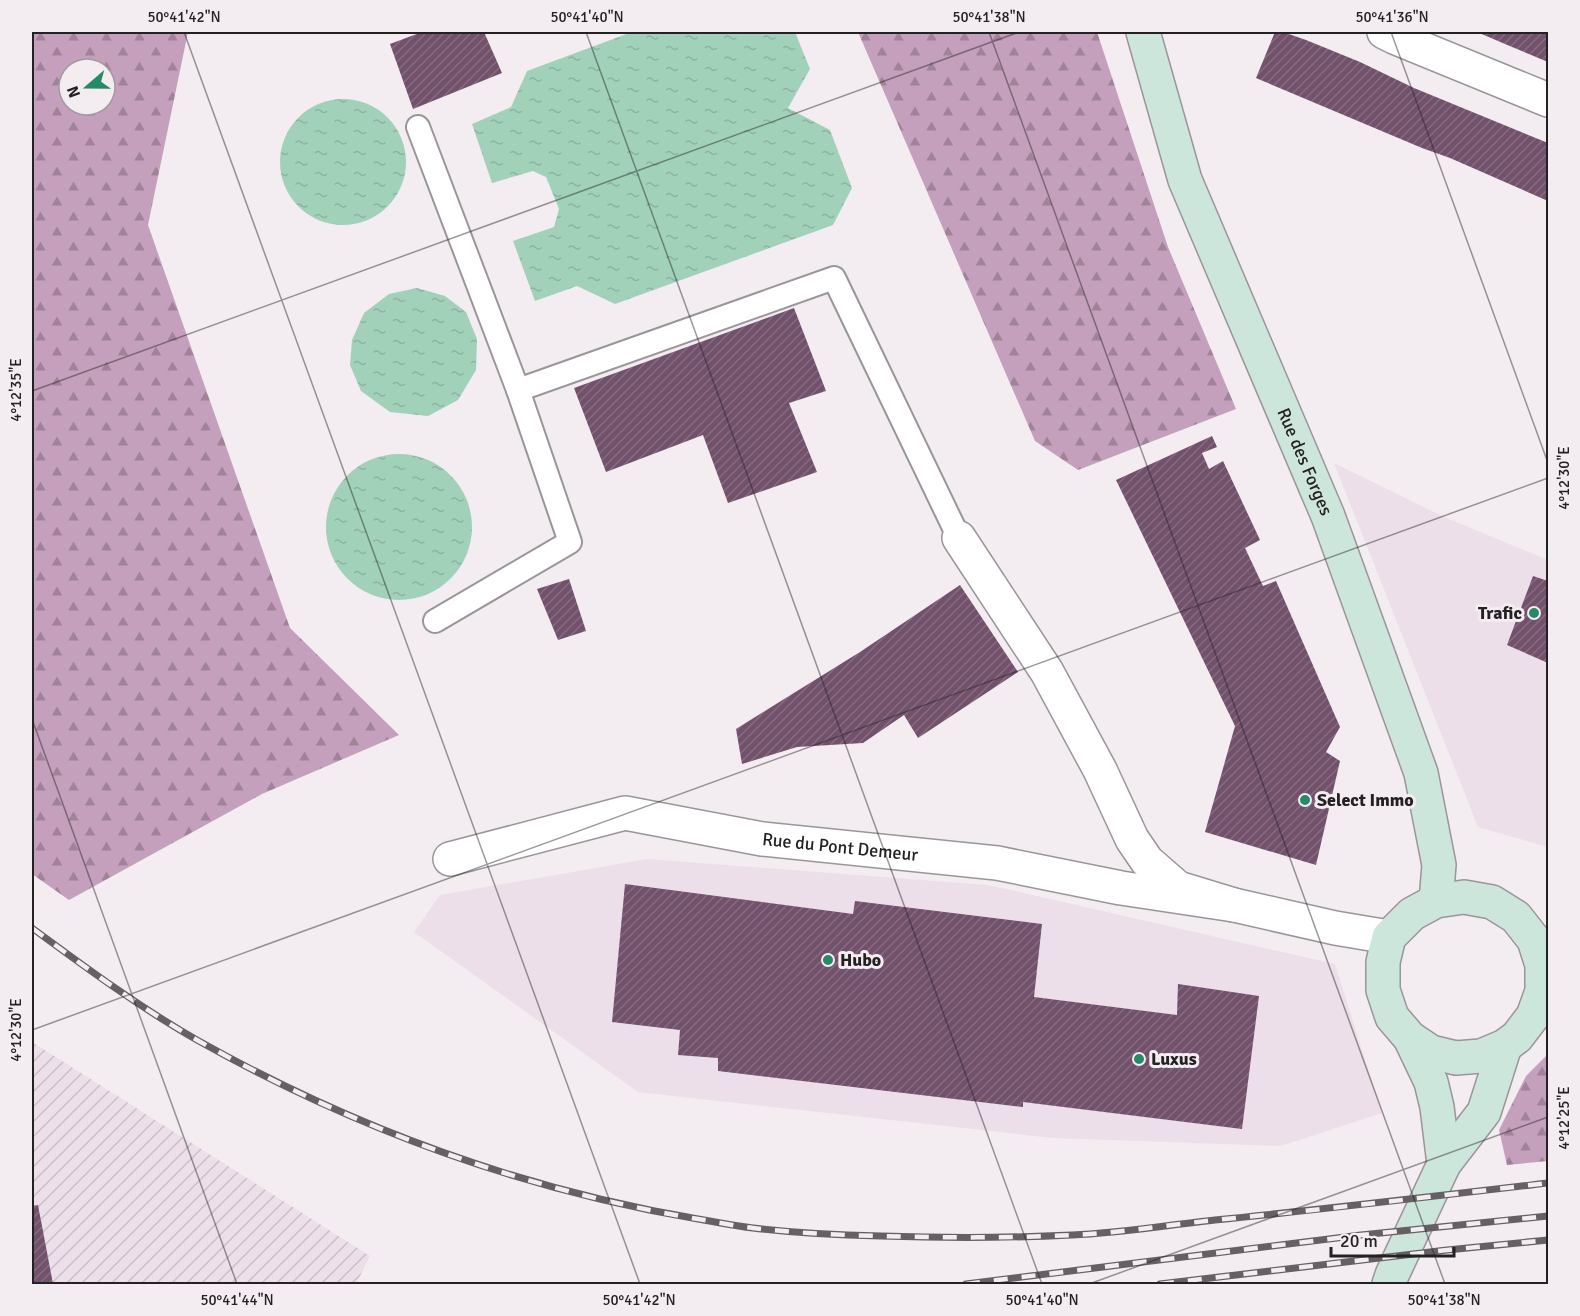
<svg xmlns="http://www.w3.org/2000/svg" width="1580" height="1316" font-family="Signika,sans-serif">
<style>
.built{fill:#ecdfe9}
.industrial{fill:url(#industrial-furrows)}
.forest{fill:url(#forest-firs);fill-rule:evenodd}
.water{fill:url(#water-ripples)}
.building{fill:url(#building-hatch)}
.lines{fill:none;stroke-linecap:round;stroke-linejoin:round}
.service-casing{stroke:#9b959a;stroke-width:26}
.minor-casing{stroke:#9b959a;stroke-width:36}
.secondary-casing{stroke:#9b959a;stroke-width:36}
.service{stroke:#fff;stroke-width:22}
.minor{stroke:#fff;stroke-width:33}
.secondary{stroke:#cde6db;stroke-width:33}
.rail-casing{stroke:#656063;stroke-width:7}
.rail{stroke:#f3ecf1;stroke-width:4.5;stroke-dasharray:14;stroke-linecap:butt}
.ticks{fill:none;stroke:#242123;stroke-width:1.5;stroke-opacity:0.45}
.poi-dot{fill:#258a65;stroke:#f3ecf1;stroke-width:2}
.labels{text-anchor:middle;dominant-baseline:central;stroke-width:6;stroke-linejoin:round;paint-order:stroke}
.street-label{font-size:18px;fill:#242123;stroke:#f3ecf1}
.poi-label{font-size:18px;font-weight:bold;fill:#242123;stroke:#f3ecf1;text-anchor:start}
.neatline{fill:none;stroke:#242123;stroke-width:2}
.ticks-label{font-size:15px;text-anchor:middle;fill:#242123}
</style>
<defs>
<pattern id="industrial-furrows" width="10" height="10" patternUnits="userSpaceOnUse" patternTransform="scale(1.5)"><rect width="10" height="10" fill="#ecdfe9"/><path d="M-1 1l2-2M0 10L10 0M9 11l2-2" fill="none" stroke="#cabfc8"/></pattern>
<pattern id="forest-firs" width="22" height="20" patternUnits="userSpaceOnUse" patternTransform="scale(1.5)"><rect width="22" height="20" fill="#c5a0bd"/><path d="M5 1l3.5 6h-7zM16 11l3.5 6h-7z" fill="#a08299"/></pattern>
<pattern id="water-ripples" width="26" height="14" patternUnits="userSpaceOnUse" patternTransform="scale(1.5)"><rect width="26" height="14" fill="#a2d1ba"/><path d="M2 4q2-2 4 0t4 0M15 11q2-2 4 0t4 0" fill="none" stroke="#8bb3a0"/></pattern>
<pattern id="building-hatch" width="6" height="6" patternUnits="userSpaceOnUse" patternTransform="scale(1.5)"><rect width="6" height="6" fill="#72516b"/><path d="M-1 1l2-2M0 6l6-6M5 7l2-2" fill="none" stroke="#856c80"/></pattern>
</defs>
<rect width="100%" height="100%" fill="#f3ecf1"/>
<g class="built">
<polygon points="1334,463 1444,517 1548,560 1548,847 1478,827"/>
<polygon points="647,859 988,885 1335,964 1382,1113 1281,1146 1053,1138 638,1092 414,932 440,895"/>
</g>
<polygon class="industrial" points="32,1042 370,1256 356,1284 32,1284"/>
<g class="forest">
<path d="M32 32H188L148 225 290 628 399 735 262 794 69 900 32 874ZM69 69H105V105H69Z"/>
<polygon points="858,32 1097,32 1168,247 1236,409 1078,470 1035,441"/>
<polygon points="1548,1054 1548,1161 1507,1165 1499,1130 1526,1076"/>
</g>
<g class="water">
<polygon points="632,32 795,32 810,69 788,108 830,130 852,188 833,225 615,304 577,286 535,301 513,241 554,227 559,209 546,177 533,171 492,183 472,124 511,107 527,71"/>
<circle cx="343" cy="162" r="63"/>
<polygon points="417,288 445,296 466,312 477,339 476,370 458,400 428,416 390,412 361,391 350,365 352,340 364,313 389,294"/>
<circle cx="399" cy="527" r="73"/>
</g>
<g class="building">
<polygon points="422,32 484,32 502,73 413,109 390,44"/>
<polygon points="1275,32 1283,32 1306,40 1360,62 1414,88 1548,143 1548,201 1450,158 1422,148 1256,78"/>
<polygon points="1477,32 1548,32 1548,62 1505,44"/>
<polygon points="794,308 826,391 789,403 817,472 728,503 703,435 606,472 574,388"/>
<polygon points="1212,436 1217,447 1202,453 1209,469 1223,461 1260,540 1245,548 1263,586 1276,581 1340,727 1326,752 1340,761 1316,865 1205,832 1235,726 1116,480"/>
<polygon points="1533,576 1548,581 1548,663 1507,645"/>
<polygon points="569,579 586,631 558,640 537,589"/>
<polygon points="960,585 1018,672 918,738 904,715 863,743 797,747 742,764 736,729 860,652"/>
<polygon points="625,884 853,914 855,901 1042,924 1034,997 1177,1015 1178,984 1259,996 1242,1129 1023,1102 1023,1107 718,1071 718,1058 678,1055 680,1030 612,1022"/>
<polygon points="38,1205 53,1284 32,1284 32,1206"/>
</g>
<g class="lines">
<defs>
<g id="service">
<polyline points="418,127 518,390 570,542 435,621"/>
<polyline points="518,390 834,278 959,538"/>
</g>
<g id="minor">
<polyline points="1384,32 1394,37 1548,100"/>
<polyline points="959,538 1047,672 1100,770 1132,839 1147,861 1178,888 1234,905 1335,928 1389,937"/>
<path id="s1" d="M450 859 625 813 762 839 997 863 1121 888 1234 905"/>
</g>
<g id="secondary">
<path id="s2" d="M1143 32 1185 180 1328 516 1421 773 1439 865 1436 901"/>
<polygon points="1464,897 1492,902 1516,917 1534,940 1542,965 1542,991 1533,1016 1517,1037 1505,1046 1481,1056 1456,1058 1431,1052 1410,1038 1392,1017 1383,990 1383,962 1389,937 1412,914 1436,901"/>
<polyline points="1410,1038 1431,1082 1437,1107 1444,1164"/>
<polyline points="1389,1284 1392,1275 1444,1164 1484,1112 1505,1046"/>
</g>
</defs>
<use href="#service" class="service-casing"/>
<use href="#minor" class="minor-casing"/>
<use href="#secondary" class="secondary-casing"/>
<use href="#service" class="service"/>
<use href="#minor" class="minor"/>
<use href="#secondary" class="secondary"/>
<defs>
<g id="rail">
<path d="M32 928C85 967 139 1007 197 1040 354 1128 520 1189 698 1219 716 1222 735 1226 753 1228 795 1233 838 1235 881 1236 944 1238 1009 1238 1072 1235 1120 1233 1168 1225 1215 1220 1327 1209 1437 1196 1548 1183"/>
<polyline points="966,1284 1361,1235 1548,1216"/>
<polyline points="1160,1284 1447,1250 1548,1240"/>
</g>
</defs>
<use href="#rail" class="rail-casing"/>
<use href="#rail" class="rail"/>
</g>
<path class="ticks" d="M184 32 640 1284M586 32 1042 1284M989 32 1445 1284M1391 32 1548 463M32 391 1019 32M32 719 237 1284M32 1030 1548 478M1089 1284 1548 1117"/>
<g class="poi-dot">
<circle cx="1534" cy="613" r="6"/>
<circle cx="1305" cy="800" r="6"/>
<circle cx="828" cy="960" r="6"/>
<circle cx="1139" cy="1059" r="6"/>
</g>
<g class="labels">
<g class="street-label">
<text stroke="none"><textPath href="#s2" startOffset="460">Rue des Forges</textPath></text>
<text stroke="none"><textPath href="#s1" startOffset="399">Rue du Pont Demeur</textPath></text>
</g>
<g class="poi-label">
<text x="1522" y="613" text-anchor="end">Trafic</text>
<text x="1317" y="800">Select Immo</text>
<text x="840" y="960">Hubo</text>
<text x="1151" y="1059">Luxus</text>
</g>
</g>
<rect width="1580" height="1316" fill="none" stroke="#f3ecf1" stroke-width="66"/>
<g transform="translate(87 87) rotate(250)"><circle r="28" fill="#f3ecf1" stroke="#a09b9f" stroke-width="1.5"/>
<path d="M0-4.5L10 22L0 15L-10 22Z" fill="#258a65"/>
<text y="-9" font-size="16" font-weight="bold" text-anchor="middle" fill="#242123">N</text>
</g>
<path d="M1331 1247v9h123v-9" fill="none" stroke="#242123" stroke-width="3"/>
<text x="1340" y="1247" font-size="18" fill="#242123" stroke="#f3ecf1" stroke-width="4.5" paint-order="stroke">20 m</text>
<rect x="33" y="33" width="1514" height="1250" class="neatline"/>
<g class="ticks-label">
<text x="184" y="22">50°41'42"N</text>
<text x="587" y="22">50°41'40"N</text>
<text x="989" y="22">50°41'38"N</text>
<text x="1392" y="22">50°41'36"N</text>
<text transform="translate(16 390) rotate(-90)" y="5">4°12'35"E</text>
<text transform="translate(1564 478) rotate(-90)" y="5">4°12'30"E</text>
<text transform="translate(16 1030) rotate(-90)" y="5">4°12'30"E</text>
<text transform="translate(1564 1118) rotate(-90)" y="5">4°12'25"E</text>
<text x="237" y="1305">50°41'44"N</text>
<text x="639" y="1305">50°41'42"N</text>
<text x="1042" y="1305">50°41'40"N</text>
<text x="1444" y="1305">50°41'38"N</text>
</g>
</svg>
